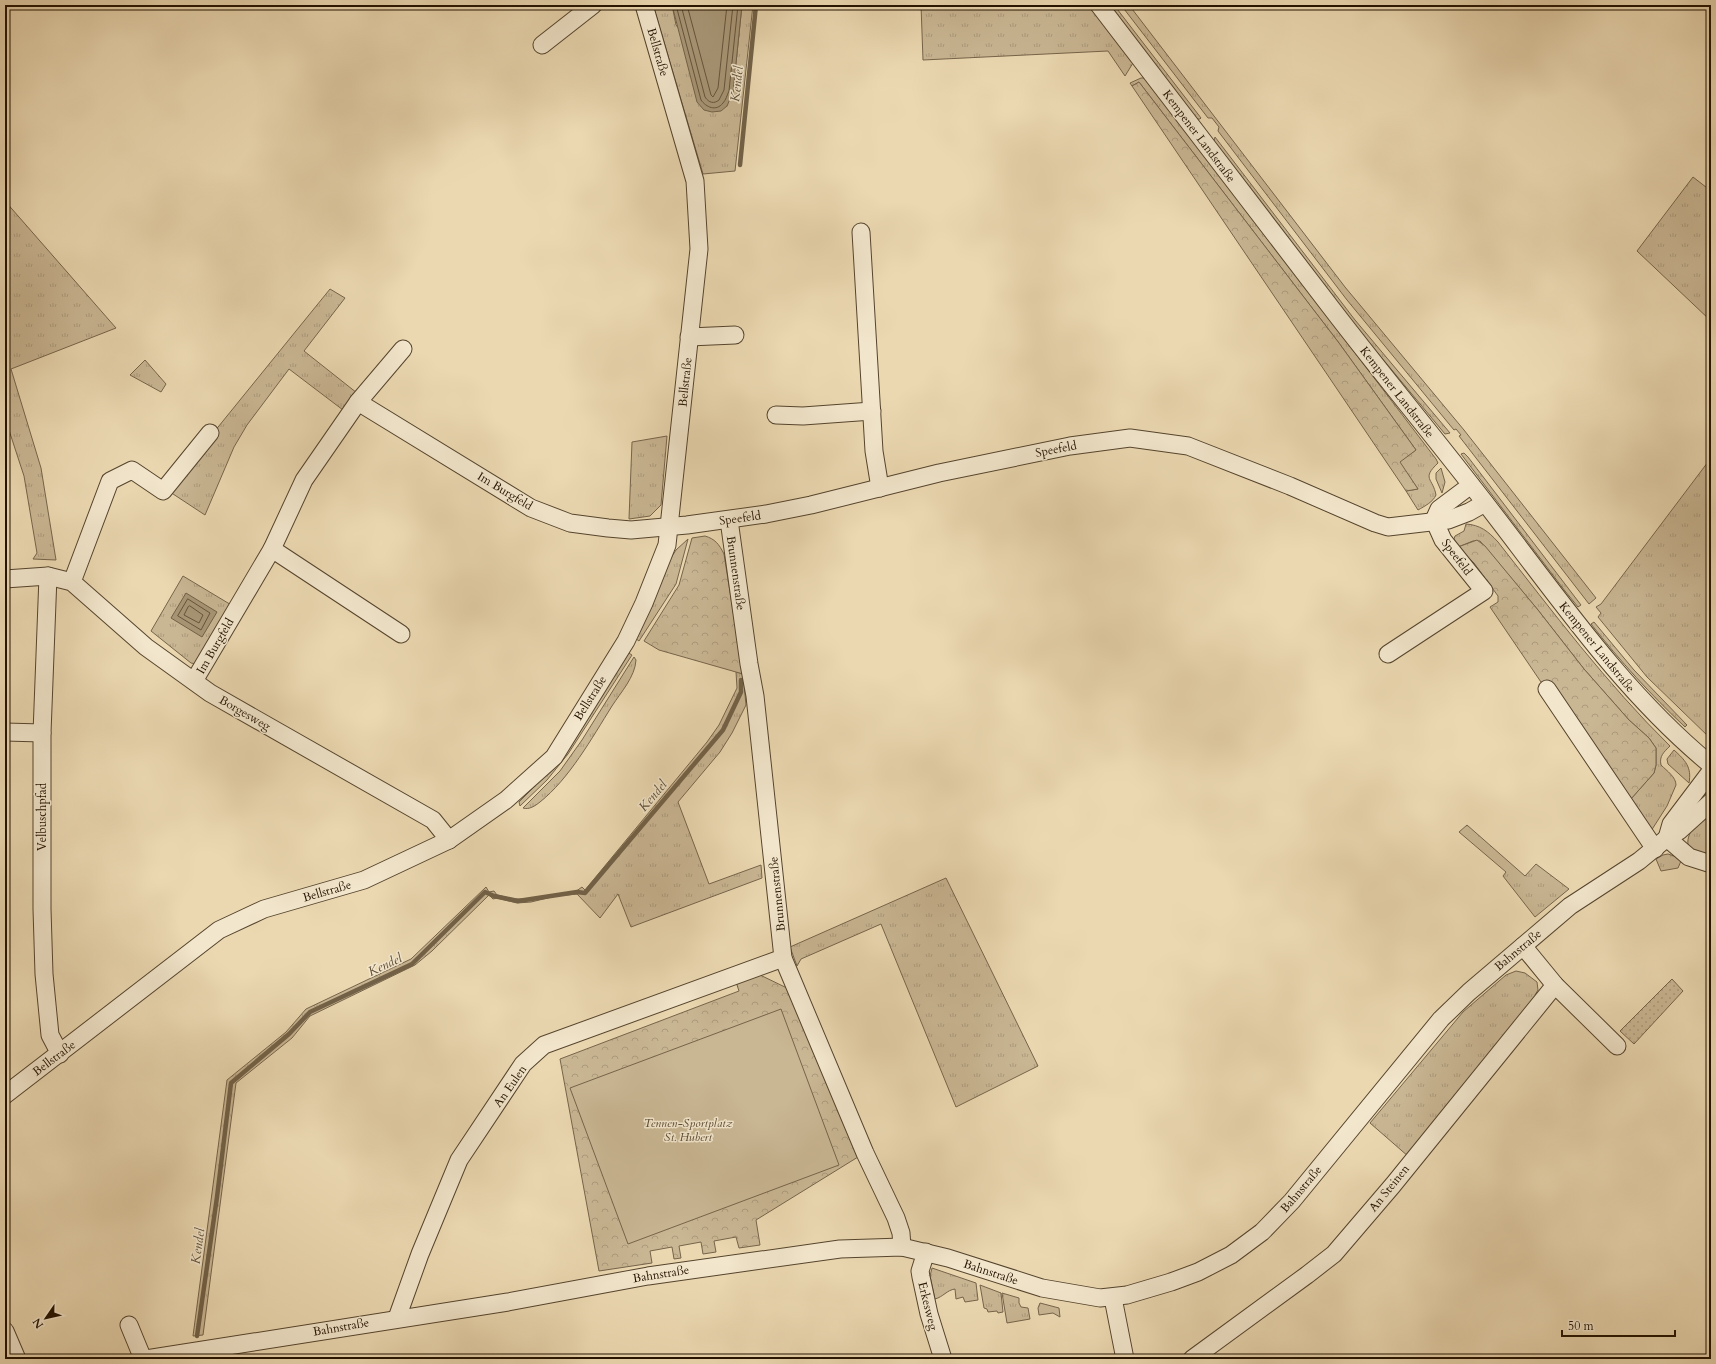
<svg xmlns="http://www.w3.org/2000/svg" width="1716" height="1364" font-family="Cardo,serif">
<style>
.grass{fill:url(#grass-tufts);stroke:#76644a}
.forest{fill:url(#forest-crowns);stroke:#76644a}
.garden{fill:url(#garden-dots);stroke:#76644a}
.pitch{fill:#c9b693;stroke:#76644a}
.water{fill:#a79575;stroke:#726147}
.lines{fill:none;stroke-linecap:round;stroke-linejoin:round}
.shore{stroke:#65543b;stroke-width:1}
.stream{stroke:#726147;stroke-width:4.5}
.minor-casing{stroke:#55442d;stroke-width:19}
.minor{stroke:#f2e6cc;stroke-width:17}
.labels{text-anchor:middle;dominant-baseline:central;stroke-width:3;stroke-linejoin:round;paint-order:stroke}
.street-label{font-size:12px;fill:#231201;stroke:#f2e6cc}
.park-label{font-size:12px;font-style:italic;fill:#5d4b34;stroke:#f2e6cc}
.water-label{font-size:13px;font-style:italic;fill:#5e4d35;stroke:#f2e6cc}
</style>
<defs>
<pattern id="grass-tufts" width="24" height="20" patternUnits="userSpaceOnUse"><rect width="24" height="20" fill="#c9b693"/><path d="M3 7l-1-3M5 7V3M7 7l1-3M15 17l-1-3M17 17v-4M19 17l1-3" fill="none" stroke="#ac9b7d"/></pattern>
<pattern id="forest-crowns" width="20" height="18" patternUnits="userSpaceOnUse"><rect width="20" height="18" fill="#c9b693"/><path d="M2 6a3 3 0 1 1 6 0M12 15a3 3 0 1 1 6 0" fill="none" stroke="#ac9b7d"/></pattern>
<pattern id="garden-dots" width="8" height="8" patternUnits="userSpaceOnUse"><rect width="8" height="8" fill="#c9b693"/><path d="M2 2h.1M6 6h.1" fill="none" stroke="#ac9b7d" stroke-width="1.8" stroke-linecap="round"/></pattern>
</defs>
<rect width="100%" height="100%" fill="#ebd8b1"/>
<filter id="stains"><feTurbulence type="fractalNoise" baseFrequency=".005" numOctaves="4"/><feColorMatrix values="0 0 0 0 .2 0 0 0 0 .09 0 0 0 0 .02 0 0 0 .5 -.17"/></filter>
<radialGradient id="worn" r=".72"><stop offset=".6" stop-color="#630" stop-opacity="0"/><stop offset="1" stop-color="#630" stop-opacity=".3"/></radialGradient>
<g class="grass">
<polygon points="653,5 672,5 676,25 733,92 742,5 753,5 735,171 703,174"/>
<polygon points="921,5 1090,5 1133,63 1125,76 1108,51 923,60"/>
<polygon points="1109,5 1114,5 1201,118 1200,119 1196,119"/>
<polygon points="1121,5 1129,5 1345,287 1464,430 1596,598 1589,604 1459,436 1461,435 1456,429 1454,430 1347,300 1218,131 1219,127 1212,118 1208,118"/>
<path d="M1141 78H1145L1436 459 1438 463C1421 479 1433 478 1436 495 1433 502 1425 506 1418 510L1406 491 1418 489 1399 462 1416 450 1339 343 1139 82 1132 86 1130 83Z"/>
<polygon points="1215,137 1355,320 1450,433 1445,434 1352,322 1214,141"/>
<polygon points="1693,177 1711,191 1711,321 1637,251"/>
<polygon points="5,201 116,328 11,369 41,468 56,560 33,559 37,553 24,476 5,418"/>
<polygon points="330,289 345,298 304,351 357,393 343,410 289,369 247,425 234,447 205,515 167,490"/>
<polygon points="145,360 166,384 161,392 130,375"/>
<polygon points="667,436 661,505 650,516 629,519 632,442"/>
<polygon points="1464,453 1468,457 1581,605 1578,607 1565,591 1461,454"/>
<polygon points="1711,458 1711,739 1647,677 1598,617 1601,613 1596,607 1601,604"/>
<polygon points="1441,468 1445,482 1442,493 1436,479 1436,473"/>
<path d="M1466 524C1480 525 1488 531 1498 542 1553 612 1606 683 1670 746 1664 752 1659 756 1661 765 1667 771 1676 777 1676 785L1667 806 1651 831 1630 800 1654 773 1656 765V748L1649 738 1629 720 1584 669 1538 610 1480 541H1473L1458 547 1454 539 1455 536 1464 531Z"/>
<polygon points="688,539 676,584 639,641 635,638 669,561 676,550"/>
<polygon points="183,576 233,606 196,664 191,663 151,631"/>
<path d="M1594 622 1634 670 1687 725 1685 727C1651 695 1620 661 1591 624Z"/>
<polygon points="627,652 632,655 568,754 547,780 520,806 519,802 551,770"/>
<path d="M634 657 636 660C635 677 621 692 612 706 592 738 569 779 540 802 535 806 529 810 523 808L560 771 582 740Z"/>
<polygon points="736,672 743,674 746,705 732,733 720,752 678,802 709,884 761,865 762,878 631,927 618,894 600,918 577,894 556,896 531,902 517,903 497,898 493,899 489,895 432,951 415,965 310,1016 292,1038 236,1083 203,1335 193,1336 227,1080 286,1032 306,1009 411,959 486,887 489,892 494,891 497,895 514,899 525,899 575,892 582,887 585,890 707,742 719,725 737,688"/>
<path d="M1674 750C1685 760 1692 767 1689 783L1668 764 1667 759Z"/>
<path d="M1711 812V858L1699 855 1688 845C1686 830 1701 821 1711 812Z"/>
<polygon points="1467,825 1525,876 1536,864 1569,889 1535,917 1503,876 1506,872 1459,832"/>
<polygon points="1668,854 1674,856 1681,861 1678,868 1661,871 1656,859 1663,855"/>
<polygon points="946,878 1038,1066 956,1107 881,924 801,959 797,966 790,947"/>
<polygon points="1516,971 1525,973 1537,982 1538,990 1535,995 1538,997 1409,1157 1370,1123 1463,1012 1506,975"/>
<path d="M932 1268 976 1283 978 1300 965 1302 963 1297 956 1299 955 1289C947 1290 943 1297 935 1299L930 1276Z"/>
<polygon points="980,1285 1001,1293 1003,1312 998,1313 997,1311 988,1312 987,1309 984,1308"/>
<polygon points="1002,1293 1019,1298 1019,1303 1021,1307 1028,1308 1030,1319 1007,1323"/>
<polygon points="1040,1303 1059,1308 1060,1317 1053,1313 1039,1315 1038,1308"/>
</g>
<g class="forest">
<polygon points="1139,82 1339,343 1416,450 1400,462 1418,489 1406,491 1132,86"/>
<path d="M705 536C715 539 719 544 724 554L743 674 659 650 644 641 679 585 692 538Z"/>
<polygon points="1477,540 1485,546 1538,610 1584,669 1629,720 1649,738 1656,748 1656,765 1654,773 1630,800 1550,681 1543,685 1490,607 1498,602 1498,596 1474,563 1458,547"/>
<polygon points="758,974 789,989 858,1157 756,1220 760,1245 739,1248 736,1237 714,1241 716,1252 703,1254 701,1242 679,1246 681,1258 674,1259 672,1247 650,1251 652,1263 599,1271 560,1059 739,991 736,982"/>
</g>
<polygon class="garden" points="1672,979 1683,991 1634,1044 1620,1031"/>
<polygon class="pitch" points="781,1009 839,1165 628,1244 570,1088"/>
<g class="water">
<polygon points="672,5 742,5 733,92 727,106 721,111 712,112 704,110 697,102"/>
<polygon points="186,593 217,612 202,637 171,618"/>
</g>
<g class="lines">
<g class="shore">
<path d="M676 5 701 100C706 107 716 112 723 103 726 100 727 95 729 91L738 5"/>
<path d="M681 5 705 97C709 103 714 104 719 100L724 90 733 5"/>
<polyline points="687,5 711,95 713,97 718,88 727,5"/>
<polygon points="188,599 210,613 201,630 178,616"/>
<polygon points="190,606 203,615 199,623 184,615 188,607"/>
</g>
<g class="stream">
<polyline points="740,165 756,5"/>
<polyline points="197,1336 217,1197 231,1083 289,1034 310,1012 412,964 485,892 494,896 518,901 577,892 585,893 723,730 741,692 741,680"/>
</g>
<defs>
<g id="minor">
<path d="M1099 5C1177 106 1254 208 1332 309 1378 369 1426 427 1472 486 1548 582 1616 687 1711 765"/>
<polyline points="542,45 593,5"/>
<polyline points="861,232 874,451 880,488"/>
<polyline points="689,337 735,335"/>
<polyline points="403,349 358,402 531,508 570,523 608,528 631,530 687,525 766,514 811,505 939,473 1070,446 1130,438 1188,446 1290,486 1375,523 1388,527 1448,520 1469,512 1485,503"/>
<polyline points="776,415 803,416 872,411"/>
<polyline points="729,520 749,664 755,696 783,958 865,1153 896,1218 901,1233 902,1247"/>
<polyline points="1434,520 1439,509 1471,485"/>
<polyline points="272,549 401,634"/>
<polyline points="48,576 42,733 42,909 44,974 50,1035 60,1054"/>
<polyline points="5,579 48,576 72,582 146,647 210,693 433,820 449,840"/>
<polyline points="72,582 110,481 132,470 163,491 210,433"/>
<polyline points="1388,654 1484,591 1443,540 1434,520"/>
<polyline points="194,681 272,549 304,480 358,402"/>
<polyline points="1547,689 1655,849"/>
<polyline points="5,732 42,733"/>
<polyline points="1667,838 1671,824 1711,771"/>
<polyline points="1667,838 1689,857 1711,864"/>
<polyline points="1523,946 1555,985 1617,1046"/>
<polyline points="5,1095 219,930 264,909 364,880 449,840 506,800 554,757 626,641 644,603 667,545 699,249 695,181 644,5"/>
<polyline points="926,1252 920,1271 921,1277 929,1314 943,1359"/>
<polyline points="1113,1298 1125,1359"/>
<polyline points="397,1318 420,1254 459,1160 523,1064 544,1045 783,958"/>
<polyline points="129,1325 143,1359"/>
<polyline points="5,1331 17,1359"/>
<polyline points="146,1359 508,1302 648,1276 840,1249 902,1247 948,1258 1042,1288 1100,1298 1127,1295 1171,1282 1198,1272 1231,1255 1262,1232 1292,1201 1441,1019 1469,992 1570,906 1639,861 1667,838 1679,831 1711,802"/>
<polyline points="1192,1359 1307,1275 1334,1254 1393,1185 1555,985"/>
</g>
</defs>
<use href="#minor" class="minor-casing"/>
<use href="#minor" class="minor"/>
</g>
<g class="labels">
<g class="street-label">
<text transform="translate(658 52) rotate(74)">Bellstraße</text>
<text transform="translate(1199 136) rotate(53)">Kempener Landstraße</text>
<text transform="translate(685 382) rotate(-84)">Bellstraße</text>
<text transform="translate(1397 392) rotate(52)">Kempener Landstraße</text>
<text transform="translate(1056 449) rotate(-11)">Speefeld</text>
<text transform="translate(505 491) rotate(31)">Im Burgfeld</text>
<text transform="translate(740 518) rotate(-8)">Speefeld</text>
<text transform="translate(1457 557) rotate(53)">Speefeld</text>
<text transform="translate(736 573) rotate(82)">Brunnenstraße</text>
<text transform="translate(215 646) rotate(-60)">Im Burgfeld</text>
<text transform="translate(1597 647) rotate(51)">Kempener Landstraße</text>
<text transform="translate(590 698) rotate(-58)">Bellstraße</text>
<text transform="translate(245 713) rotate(30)">Borgesweg</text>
<text transform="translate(42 817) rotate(-90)">Velbuschpfad</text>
<text transform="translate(327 891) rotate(-16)">Bellstraße</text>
<text transform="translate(777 894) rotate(-96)">Brunnenstraße</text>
<text transform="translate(1518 950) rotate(-40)">Bahnstraße</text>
<text transform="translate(54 1058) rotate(-37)">Bellstraße</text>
<text transform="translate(510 1086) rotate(-55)">An Eulen</text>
<text transform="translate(1389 1188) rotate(-51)">An Steinen</text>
<text transform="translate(1301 1189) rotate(-50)">Bahnstraße</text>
<text transform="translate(991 1272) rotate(18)">Bahnstraße</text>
<text transform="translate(661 1274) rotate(-9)">Bahnstraße</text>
<text transform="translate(928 1306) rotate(76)">Erkesweg</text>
<text transform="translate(341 1327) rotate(-10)">Bahnstraße</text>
</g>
<g class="park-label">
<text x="688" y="1123">Tennen-Sportplatz<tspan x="688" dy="14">St. Hubert</tspan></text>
</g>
<g class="water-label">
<text transform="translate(737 84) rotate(-84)">Kendel</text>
<text transform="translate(653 796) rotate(-50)">Kendel</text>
<text transform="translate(385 965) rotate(-25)">Kendel</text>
<text transform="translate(198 1246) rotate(-82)">Kendel</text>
</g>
</g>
<rect width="1716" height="1364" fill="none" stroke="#ebd8b1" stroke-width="20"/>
<rect x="6" y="6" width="1704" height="1352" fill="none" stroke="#231201" stroke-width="2"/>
<rect x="10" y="10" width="1696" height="1344" fill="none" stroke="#231201"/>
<g transform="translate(46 1318) rotate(236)" stroke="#f2e6cc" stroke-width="3" paint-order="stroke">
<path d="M0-3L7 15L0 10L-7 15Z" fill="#231201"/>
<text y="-6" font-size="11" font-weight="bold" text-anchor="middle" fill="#231201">N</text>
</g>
<path d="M1562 1330v6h113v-6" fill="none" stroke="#231201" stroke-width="2"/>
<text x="1568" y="1330" font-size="12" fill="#231201" stroke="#f2e6cc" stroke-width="3" paint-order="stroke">50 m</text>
<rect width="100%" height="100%" filter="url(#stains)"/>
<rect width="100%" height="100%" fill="url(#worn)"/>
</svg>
